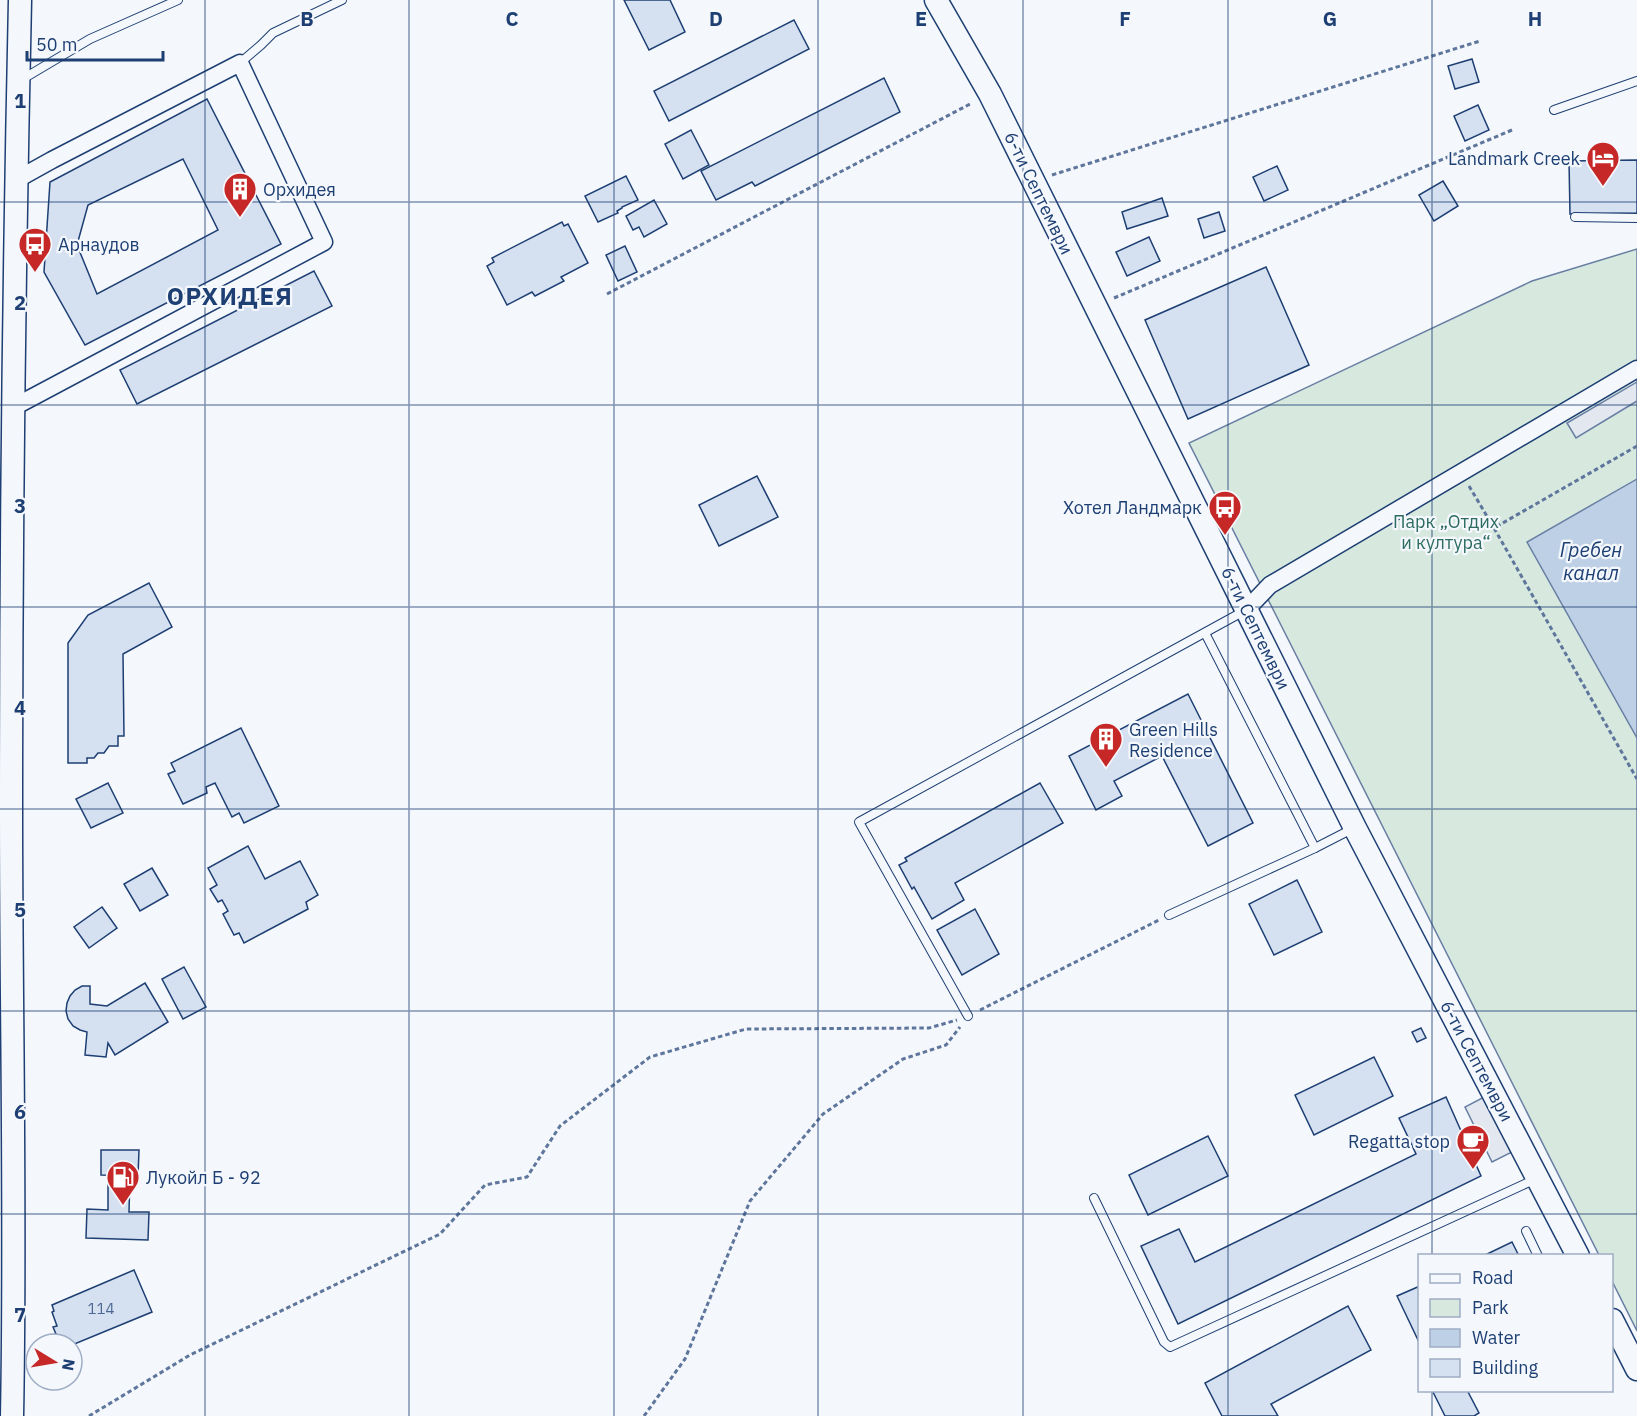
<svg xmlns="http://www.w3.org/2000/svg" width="1637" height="1416" font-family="'IBM Plex Sans',sans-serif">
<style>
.green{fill:#d7e8df;stroke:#687fa3;stroke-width:1.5}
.parking{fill:#e3e8f0;stroke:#687fa3;stroke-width:1.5}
.water{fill:#bed0e5;stroke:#687fa3;stroke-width:1.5}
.building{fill:#d5e0f0;stroke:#1d3f73;stroke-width:1.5;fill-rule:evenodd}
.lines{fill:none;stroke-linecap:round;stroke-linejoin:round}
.lane-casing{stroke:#1d3f73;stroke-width:10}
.street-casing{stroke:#1d3f73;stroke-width:19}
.secondary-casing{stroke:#1d3f73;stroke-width:25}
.path{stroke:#5e769c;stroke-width:3;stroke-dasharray:4.5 3;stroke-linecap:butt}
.lane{stroke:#f4f7fb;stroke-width:8}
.street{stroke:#f4f7fb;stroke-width:16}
.secondary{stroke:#f4f7fb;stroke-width:22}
.grid{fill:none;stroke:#1d3f73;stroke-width:1.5;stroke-opacity:0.55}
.labels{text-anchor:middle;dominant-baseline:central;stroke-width:4.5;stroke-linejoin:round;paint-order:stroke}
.number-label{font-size:15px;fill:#4b6792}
.poi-label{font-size:18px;fill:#1d3f73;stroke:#f4f7fb;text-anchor:start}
.street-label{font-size:18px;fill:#1d3f73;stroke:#f4f7fb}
.park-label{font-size:18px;fill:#2c6c60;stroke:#f4f7fb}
.water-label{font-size:20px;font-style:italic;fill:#1d3f73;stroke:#f4f7fb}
.district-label{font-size:24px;font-weight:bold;letter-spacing:1.5px;fill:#1d3f73;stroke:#f4f7fb}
.grid-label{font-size:20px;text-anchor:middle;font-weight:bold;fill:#1d3f73;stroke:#f4f7fb;stroke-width:4.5;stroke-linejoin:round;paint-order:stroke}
</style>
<rect width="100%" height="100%" fill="#f4f7fb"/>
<polygon class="green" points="1637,249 1637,1331 1612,1281 1612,1256 1599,1255 1189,443 1532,281"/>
<g class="parking">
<polygon points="1637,382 1637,401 1576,438 1567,423"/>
<polygon points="1486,1096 1514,1151 1492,1162 1465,1107"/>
</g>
<polygon class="water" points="1637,479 1637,738 1527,542"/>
<g class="building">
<polygon points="624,0 670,0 685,32 649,50"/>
<polygon points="794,20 809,49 669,121 654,91"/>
<polygon points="1472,59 1479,82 1455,89 1448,66"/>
<polygon points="884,78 900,112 755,186 752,182 716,200 701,171"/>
<path d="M207 99 281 244 85 345 44 272 50 182ZM183 159 218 230 97 294 77 245 88 205Z"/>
<polygon points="1478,105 1489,130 1465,141 1454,116"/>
<polygon points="691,130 709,165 683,179 665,144"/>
<polygon points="1637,160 1637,213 1570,214 1569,161"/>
<polygon points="1277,166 1288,190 1264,201 1253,177"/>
<polygon points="626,176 638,200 622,207 622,208 617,211 618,213 598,222 585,196"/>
<polygon points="1443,181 1458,206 1434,221 1419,195"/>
<polygon points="1162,198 1168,216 1127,229 1122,212"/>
<polygon points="654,200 667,224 644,237 639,227 633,230 626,216"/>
<polygon points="1219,212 1225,231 1204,238 1198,219"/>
<polygon points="562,222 564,226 568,224 588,263 561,277 564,281 535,296 532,292 507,305 487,266 494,262 492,258"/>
<polygon points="1149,237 1160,261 1127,276 1116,252"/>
<polygon points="625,246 637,272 618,281 606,255"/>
<polygon points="1266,267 1309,365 1188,419 1145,320"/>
<polygon points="314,271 332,306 137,404 120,370"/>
<polygon points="757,476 778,517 719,546 699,505"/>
<polygon points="149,583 172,627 123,654 124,736 118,736 118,746 109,746 104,753 98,753 94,758 87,758 87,763 68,763 68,643 88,615"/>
<polygon points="1188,694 1253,823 1208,846 1162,756 1114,781 1122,796 1096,810 1069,756"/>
<polygon points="241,728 279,806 244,823 239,813 232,817 215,783 206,787 207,793 183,804 168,774 175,771 171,763"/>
<polygon points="108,783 123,813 91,828 76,799"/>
<polygon points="1040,783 1063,823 955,883 964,900 932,919 914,887 912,889 899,865 907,861 905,858"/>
<polygon points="248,846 265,879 300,861 318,895 306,902 308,909 244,943 239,933 234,935 223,914 228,911 222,900 218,902 210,889 217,885 208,868"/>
<polygon points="152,868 168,895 140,911 124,884"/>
<polygon points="1297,880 1322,932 1274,955 1249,904"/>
<polygon points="102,907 117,928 89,948 74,927"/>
<polygon points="975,909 999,954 962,975 937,930"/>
<polygon points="184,967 206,1007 183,1019 162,979"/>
<polygon points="145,983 168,1022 115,1055 108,1043 106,1057 85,1055 87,1032 80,1030 73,1026 68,1019 66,1011 67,1003 70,996 75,990 82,986 90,986 90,1004 107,1006"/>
<polygon points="1421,1028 1426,1038 1417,1042 1412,1032"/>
<polygon points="1374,1057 1393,1096 1314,1135 1295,1095"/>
<polygon points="1446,1097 1481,1176 1178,1324 1141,1246 1179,1229 1195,1262 1416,1154 1399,1118"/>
<polygon points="1208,1136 1228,1176 1148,1215 1129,1175"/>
<polygon points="101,1150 139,1150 138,1176 101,1175"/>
<polygon points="108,1175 130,1175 129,1212 149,1212 148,1240 86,1238 87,1209 108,1210"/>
<polygon points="1512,1242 1519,1256 1483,1256"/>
<polygon points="134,1270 152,1312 72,1345 56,1344 52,1335 56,1334 53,1327 57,1326 52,1312 54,1311 52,1305"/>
<polygon points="1420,1286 1420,1339 1418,1340 1397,1296"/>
<polygon points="1348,1306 1371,1350 1271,1404 1278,1416 1222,1416 1205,1383"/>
<polygon points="1432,1390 1467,1390 1479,1413 1474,1416 1445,1416"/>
</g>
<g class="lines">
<defs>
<g id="lane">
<polyline points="240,63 261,45 273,33 342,0"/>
<polyline points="21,80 90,39 178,0"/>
<polyline points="1554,110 1637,81"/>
<polyline points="1575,217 1637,218"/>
<polyline points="1205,633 1315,848"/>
<polyline points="1169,915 1315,848 1354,828"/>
<polyline points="968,1016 859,822 1246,610"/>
<polyline points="1094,1198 1164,1342 1170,1347 1538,1178"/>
<polyline points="1526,1231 1538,1256"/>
</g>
<g id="street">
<polyline points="14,407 324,242 240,63 52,160 16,180"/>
<polyline points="1246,610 1270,585 1637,369"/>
</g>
<g id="secondary">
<polyline points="936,0 990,94 1355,828 1578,1256"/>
<polyline points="1612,1320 1637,1369"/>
<path d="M12 1416C16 1214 11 1013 11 811 11 541 14 270 20 0"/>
</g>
</defs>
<use href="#lane" class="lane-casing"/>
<use href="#street" class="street-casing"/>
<use href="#secondary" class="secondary-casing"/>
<g class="path">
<polyline points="1052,175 1480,41"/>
<polyline points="607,294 972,103"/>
<polyline points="1114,298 1512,130"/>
<polyline points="1637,446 1494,528 1637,779"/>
<polyline points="1469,486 1494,528"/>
<polyline points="980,1010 1159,920"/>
<polyline points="89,1416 190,1355 440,1234 485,1185 527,1177 560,1126 650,1057 746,1029 929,1028 957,1020"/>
<polyline points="644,1416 685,1359 750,1201 823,1114 903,1059 946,1045 960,1027"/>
</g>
<use href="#lane" class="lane"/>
<use href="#street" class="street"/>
<use href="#secondary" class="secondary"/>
</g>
<path class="grid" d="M205 0V1416M409 0V1416M614 0V1416M818 0V1416M1023 0V1416M1228 0V1416M1432 0V1256M0 202H1637M0 405H1637M0 607H1637M0 809H1637M0 1011H1637M0 1214H1637M1432 1390V1416"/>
<defs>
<symbol id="hotel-pin" viewBox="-11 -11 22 30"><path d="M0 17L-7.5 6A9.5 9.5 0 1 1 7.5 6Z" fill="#c62828" stroke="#f4f7fb"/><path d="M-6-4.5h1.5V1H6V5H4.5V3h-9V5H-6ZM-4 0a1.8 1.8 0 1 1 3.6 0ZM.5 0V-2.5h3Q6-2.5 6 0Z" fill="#fff"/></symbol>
<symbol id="building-pin" viewBox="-11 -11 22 30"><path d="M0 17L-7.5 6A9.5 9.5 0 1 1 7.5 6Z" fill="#c62828" stroke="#f4f7fb"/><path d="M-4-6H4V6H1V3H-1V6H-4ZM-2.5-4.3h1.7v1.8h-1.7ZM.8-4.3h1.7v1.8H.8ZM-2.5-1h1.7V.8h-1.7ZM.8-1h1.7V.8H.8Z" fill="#fff"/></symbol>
<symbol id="bus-pin" viewBox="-11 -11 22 30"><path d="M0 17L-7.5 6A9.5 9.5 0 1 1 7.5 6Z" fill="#c62828" stroke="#f4f7fb"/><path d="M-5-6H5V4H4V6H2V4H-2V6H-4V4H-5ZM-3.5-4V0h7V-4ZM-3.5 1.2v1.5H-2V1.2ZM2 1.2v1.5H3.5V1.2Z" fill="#fff"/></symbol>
<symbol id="cafe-pin" viewBox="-11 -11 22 30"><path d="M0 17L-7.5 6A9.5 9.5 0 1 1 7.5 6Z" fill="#c62828" stroke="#f4f7fb"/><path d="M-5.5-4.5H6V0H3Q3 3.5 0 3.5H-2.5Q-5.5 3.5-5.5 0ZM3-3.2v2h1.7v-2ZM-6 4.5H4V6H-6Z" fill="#fff"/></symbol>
<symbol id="fuel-pin" viewBox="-11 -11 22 30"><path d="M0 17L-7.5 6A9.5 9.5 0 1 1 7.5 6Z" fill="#c62828" stroke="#f4f7fb"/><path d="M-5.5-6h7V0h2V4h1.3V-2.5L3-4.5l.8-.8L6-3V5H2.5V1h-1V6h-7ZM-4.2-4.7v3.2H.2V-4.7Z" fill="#fff"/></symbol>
</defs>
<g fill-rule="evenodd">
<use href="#hotel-pin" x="1584" y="139" width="38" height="52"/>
<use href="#building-pin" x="221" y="170" width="38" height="52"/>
<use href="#bus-pin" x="16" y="225" width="38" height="52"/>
<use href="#bus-pin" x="1206" y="488" width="38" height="52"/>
<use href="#building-pin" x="1087" y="720" width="38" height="52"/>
<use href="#cafe-pin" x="1454" y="1122" width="38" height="52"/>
<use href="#fuel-pin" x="104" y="1158" width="38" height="52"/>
</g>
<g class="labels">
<g class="number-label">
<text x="101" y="1308">114</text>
</g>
<g class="poi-label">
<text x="1580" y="158" text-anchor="end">Landmark Creek</text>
<text x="263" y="189">Орхидея</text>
<text x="58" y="244">Арнаудов</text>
<text x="1202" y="507" text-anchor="end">Хотел Ландмарк</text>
<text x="1129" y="729">Green Hills<tspan x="1129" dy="21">Residence</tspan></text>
<text x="1450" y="1141" text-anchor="end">Regatta stop</text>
<text x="146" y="1177">Лукойл Б - 92</text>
</g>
<g class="street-label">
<text transform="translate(1039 193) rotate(64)">6-ти Септември</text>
<text transform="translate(1256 628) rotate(64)">6-ти Септември</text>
<text transform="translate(1477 1061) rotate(62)">6-ти Септември</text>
</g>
<g class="park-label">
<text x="1446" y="521">Парк „Отдих<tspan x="1446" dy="21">и култура“</tspan></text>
</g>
<g class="water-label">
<text x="1591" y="549">Гребен<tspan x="1591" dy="23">канал</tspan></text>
</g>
<g class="district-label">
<text x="230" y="296">ОРХИДЕЯ</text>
</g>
</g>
<g class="grid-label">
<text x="307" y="26">B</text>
<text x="512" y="26">C</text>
<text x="716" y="26">D</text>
<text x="921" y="26">E</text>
<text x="1125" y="26">F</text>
<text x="1330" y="26">G</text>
<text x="1535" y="26">H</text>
<text x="20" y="108">1</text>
<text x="20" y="310">2</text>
<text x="20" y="513">3</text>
<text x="20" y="715">4</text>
<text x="20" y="917">5</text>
<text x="20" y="1119">6</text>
<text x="20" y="1322">7</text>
</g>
<rect x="1418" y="1254" width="195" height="138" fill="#f4f7fb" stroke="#9eadc5" stroke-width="1.5"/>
<rect x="1430" y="1274" width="30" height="9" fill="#f4f7fb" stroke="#9eadc5" stroke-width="1.5"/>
<text x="1472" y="1284" font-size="18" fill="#1d3f73">Road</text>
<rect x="1430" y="1299" width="30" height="18" fill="#d7e8df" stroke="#9eadc5" stroke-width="1.5"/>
<text x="1472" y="1314" font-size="18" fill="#1d3f73">Park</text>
<rect x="1430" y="1329" width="30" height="18" fill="#bed0e5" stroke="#9eadc5" stroke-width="1.5"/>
<text x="1472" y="1344" font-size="18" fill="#1d3f73">Water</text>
<rect x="1430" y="1359" width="30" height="18" fill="#d5e0f0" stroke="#9eadc5" stroke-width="1.5"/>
<text x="1472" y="1374" font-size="18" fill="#1d3f73">Building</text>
<g transform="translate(54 1362) rotate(101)"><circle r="28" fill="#f4f7fb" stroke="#9eadc5" stroke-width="1.5"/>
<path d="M0-4.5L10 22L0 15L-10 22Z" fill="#c62828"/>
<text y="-9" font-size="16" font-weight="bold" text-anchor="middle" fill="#1d3f73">N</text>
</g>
<path d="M27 51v9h136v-9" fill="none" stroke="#1d3f73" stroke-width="3"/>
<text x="36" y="51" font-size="18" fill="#1d3f73" stroke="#f4f7fb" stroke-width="4.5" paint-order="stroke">50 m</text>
</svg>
